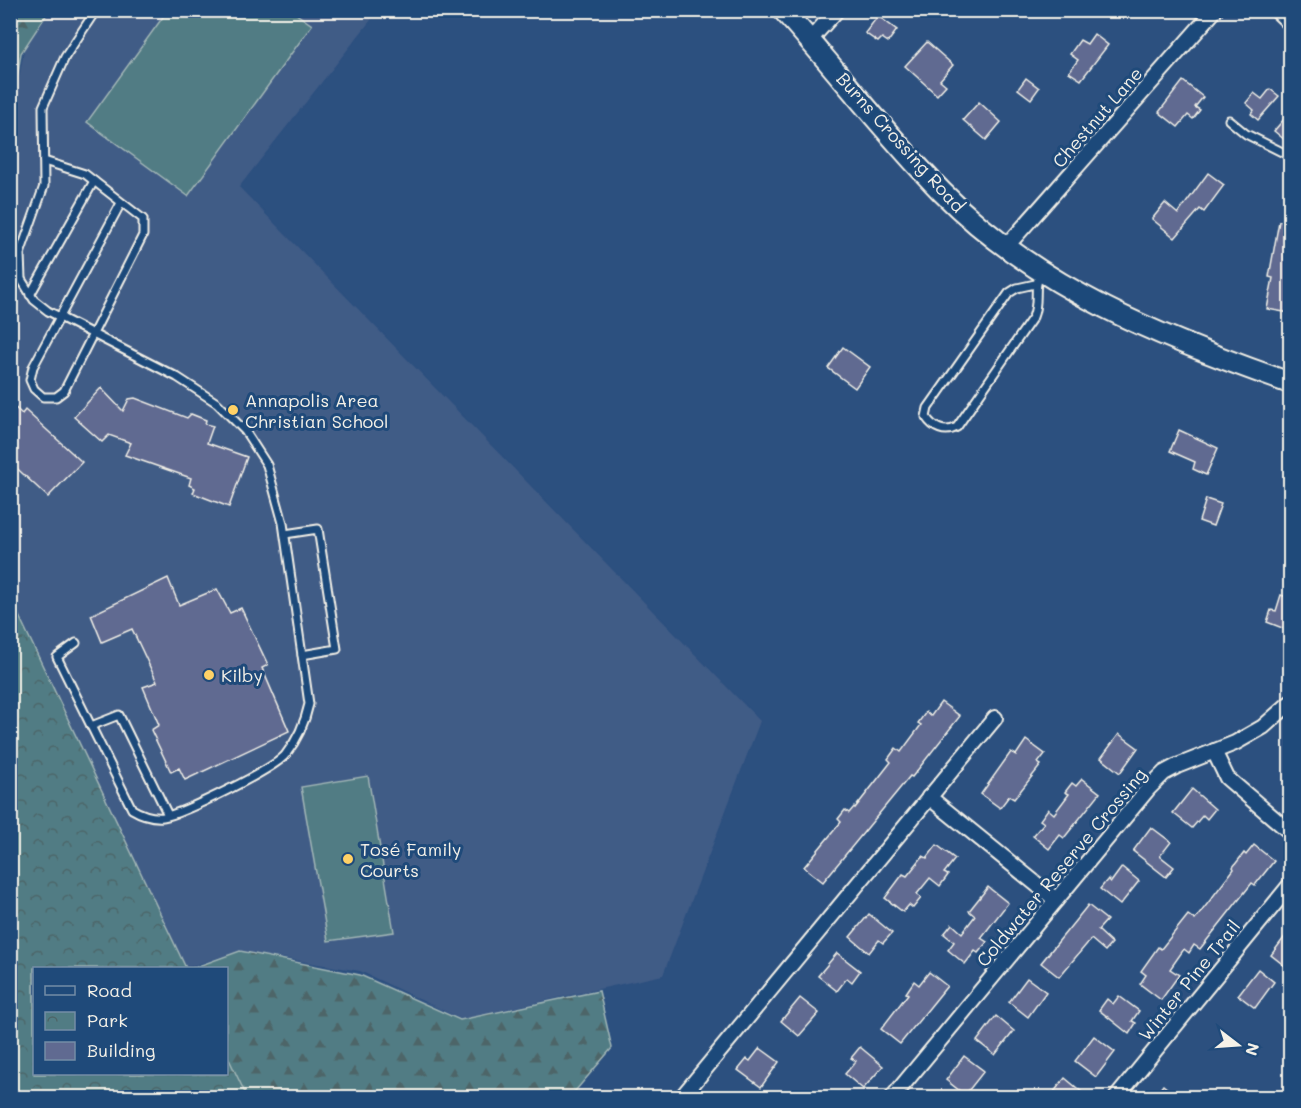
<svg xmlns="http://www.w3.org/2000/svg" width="1301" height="1108" font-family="Mali,sans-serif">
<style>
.built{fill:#405b86}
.forest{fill:url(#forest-firs);stroke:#a2b6b6;stroke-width:1.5}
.park{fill:url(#park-crowns);stroke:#a2b6b6;stroke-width:1.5}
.pitch{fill:#517c84;stroke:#a2b6b6;stroke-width:1.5}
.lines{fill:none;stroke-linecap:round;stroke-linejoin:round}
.stream{stroke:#89a8bd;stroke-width:4}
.building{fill:#606a91;stroke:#f4f1e8;stroke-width:1.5}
.lane-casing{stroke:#f4f1e8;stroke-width:11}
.street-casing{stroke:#f4f1e8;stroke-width:18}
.secondary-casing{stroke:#f4f1e8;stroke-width:24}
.lane{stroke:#1f4a7a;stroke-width:7}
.street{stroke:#1f4a7a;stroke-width:14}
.secondary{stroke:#1f4a7a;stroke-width:20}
.poi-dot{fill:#ffd166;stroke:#1f4a7a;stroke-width:2}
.labels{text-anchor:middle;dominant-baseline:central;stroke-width:6;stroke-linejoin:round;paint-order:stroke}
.street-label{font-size:18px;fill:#f4f1e8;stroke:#1f4a7a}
.poi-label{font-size:18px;fill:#f4f1e8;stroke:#1f4a7a;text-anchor:start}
</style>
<defs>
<pattern id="forest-firs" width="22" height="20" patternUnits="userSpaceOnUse" patternTransform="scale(1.5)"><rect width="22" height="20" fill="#517c84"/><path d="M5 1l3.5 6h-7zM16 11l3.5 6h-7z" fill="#4d6568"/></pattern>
<pattern id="park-crowns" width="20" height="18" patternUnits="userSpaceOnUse" patternTransform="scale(1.5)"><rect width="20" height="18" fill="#517c84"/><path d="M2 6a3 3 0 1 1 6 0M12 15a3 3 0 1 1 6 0" fill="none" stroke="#4d6568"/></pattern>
</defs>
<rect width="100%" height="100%" fill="#2c507f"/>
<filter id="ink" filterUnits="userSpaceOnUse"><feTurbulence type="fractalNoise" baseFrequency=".0167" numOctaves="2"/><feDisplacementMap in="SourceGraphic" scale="12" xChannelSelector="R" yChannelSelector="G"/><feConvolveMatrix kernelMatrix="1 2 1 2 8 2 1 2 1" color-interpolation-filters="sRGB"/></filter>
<g filter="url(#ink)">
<polygon class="built" points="40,11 378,11 239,187 760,721 663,975 461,1019 360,971 239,951 186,968 11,632 10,126 28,29"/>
<g class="forest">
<polygon points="11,10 49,11 21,53 11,119"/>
<polygon points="10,634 34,968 34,1074 226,1074 226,968 193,968 240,951 360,975 460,1020 599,991 612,1048 570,1097 11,1097"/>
</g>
<polygon class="park" points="11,599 186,968 34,968 34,1074 226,1074 227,1055 247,1097 11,1097"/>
<g class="pitch">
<polygon points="168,10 292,11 312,25 188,196 87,122"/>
<polygon points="368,776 394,932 328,941 301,787"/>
</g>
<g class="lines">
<polyline class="stream" points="10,1091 29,1098"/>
</g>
<g class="building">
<polygon points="878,16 897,30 888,42 882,38 878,42 865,33"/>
<polygon points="1094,34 1108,45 1081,80 1069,72 1078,60 1070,54 1080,40 1087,44"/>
<polygon points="927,42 953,65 940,80 946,85 937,95 905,66"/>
<polygon points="1026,78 1039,88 1031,99 1018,89"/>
<polygon points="1183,81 1203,97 1195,107 1200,110 1193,119 1188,115 1178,127 1159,112"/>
<polygon points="1270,89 1279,96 1258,120 1251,114 1254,110 1246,103 1254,93 1262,99"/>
<polygon points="979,102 1001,122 986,140 963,120"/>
<polygon points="1290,112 1290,135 1286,141 1274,131"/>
<polygon points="1208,173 1224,185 1204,212 1200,209 1175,238 1152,219 1165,203 1178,214"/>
<polygon points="1279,221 1290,223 1290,277 1288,290 1290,291 1290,313 1267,309 1273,278 1269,277"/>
<polygon points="843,347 870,367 855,388 828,368"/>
<polygon points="101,388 123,411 129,399 135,398 187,418 191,414 206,420 205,424 213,426 207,443 247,457 229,507 193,493 195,488 189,485 191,478 125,455 131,443 109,435 102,442 74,417"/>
<polygon points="10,403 22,414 25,410 82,462 48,497 10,462"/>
<polygon points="1179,430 1218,448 1206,475 1193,469 1195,462 1170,451"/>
<polygon points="1206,499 1221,504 1213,526 1199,521"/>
<polygon points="168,578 179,605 217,589 230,613 241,608 268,665 262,668 289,731 185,780 179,768 171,772 151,730 159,725 143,687 157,682 132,629 102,642 91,615"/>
<polygon points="1281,595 1290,598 1290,631 1267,622 1271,610 1276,611"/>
<polygon points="941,702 960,716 912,777 910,776 823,882 804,867 841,822 838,819 845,810 849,813 854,807 855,808 891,762 888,759 896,748 901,752 921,725 918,723 926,712 931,716"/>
<polygon points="1119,734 1138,748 1120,773 1101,758"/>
<polygon points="1026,740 1045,754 1038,763 1041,765 1014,799 1009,796 1000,808 981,794 1011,752 1016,755"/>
<polygon points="1082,779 1100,793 1064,838 1060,835 1049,849 1033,836 1044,823 1040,820 1048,809 1054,814 1069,794 1065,792 1072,783 1076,786"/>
<polygon points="1192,789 1215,809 1207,819 1203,815 1192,828 1173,813"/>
<polygon points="1151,827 1171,842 1160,856 1174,867 1166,877 1133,851"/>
<polygon points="937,845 955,859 944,873 948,875 940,886 930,878 917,894 921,898 913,908 909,905 903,912 885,898 903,874 907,876 923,856 927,858"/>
<polygon points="1254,845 1274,861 1255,885 1252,883 1200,949 1194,945 1189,953 1184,949 1170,969 1179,975 1161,1000 1140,984 1146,975 1141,971 1158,947 1161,949 1188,915 1195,920 1234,869 1233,867 1244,853 1246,855"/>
<polygon points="1122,867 1139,881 1120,905 1100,889 1108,879 1111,882"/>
<polygon points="988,887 1008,903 981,938 987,942 978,953 975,951 965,964 948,950 954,942 944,934 952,924 962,933 975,916 969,911"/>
<polygon points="1088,905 1107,920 1098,930 1112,943 1105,951 1091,939 1059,977 1041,963"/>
<polygon points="869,914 892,933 883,943 879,940 869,953 850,937"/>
<polygon points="1290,930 1290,970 1271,955"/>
<polygon points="837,953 860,971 852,982 847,978 837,991 818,976"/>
<polygon points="1258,969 1274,982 1255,1008 1238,995"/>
<polygon points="929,972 947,986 900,1044 881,1029 908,994 906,993 914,981 919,985"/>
<polygon points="1027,978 1046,992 1028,1017 1009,1002"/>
<polygon points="1119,996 1139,1011 1132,1021 1136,1023 1129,1034 1099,1010 1107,999 1113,1004"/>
<polygon points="800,998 819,1013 799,1036 781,1021"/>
<polygon points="996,1016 1014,1031 995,1055 977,1041"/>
<polygon points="1094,1036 1115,1052 1096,1077 1075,1061"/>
<polygon points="860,1047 883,1066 863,1089 845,1074 856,1061 851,1058"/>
<polygon points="760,1048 779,1062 761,1087 738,1070 747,1059 750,1061"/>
<polygon points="964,1056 984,1071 965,1095 946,1080"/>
<polygon points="1065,1078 1089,1098 1049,1098"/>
<polygon points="1163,1085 1179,1098 1153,1098"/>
</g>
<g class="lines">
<defs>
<g id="lane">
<polyline points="1271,10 1290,28"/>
<polyline points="1229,120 1246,134 1290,156"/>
<polyline points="44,161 85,174 143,219 143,235 64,391 56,397 43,397 34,389 30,380 33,367 121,203"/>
<path d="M1035 284 1017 288 1009 293 928 408 926 417C933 428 945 434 957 427L1033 317C1040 299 1032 289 1041 272"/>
<polyline points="30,295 94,181"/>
<polyline points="285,534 318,529 337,649 302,655"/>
<path d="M76 643 57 657 132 809C142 815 151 818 163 817 182 814 275 769 286 754 298 739 305 722 309 704L283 523 267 465 245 431 217 403 177 377 48 311 34 300 21 279 20 254 44 186 43 107 65 57 96 10"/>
<polyline points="91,726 119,715 168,815"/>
</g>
<g id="street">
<polyline points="810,40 837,10"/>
<polyline points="1005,248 1215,10"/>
<polyline points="1214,751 1227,778 1290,832"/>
<polyline points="929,797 1056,900"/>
<polyline points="681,1098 995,718"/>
<polyline points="892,1098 1148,789 1164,773 1177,766 1235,743 1263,727 1290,703"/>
<polyline points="1116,1098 1290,885"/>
</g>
<path id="secondary" d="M783 10C837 70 886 135 942 192 1038 289 1164 339 1290 383"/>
</defs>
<use href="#lane" class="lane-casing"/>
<use href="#street" class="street-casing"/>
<use href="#secondary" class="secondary-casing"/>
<use href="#lane" class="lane"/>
<use href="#street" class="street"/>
<use href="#secondary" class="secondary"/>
</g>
</g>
<g class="poi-dot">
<circle cx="233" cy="410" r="6"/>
<circle cx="209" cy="675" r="6"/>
<circle cx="348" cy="859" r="6"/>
</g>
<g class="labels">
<g class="street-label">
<text transform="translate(1097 117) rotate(-49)">Chestnut Lane</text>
<text transform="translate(901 142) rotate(48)">Burns Crossing Road</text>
<text transform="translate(1061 867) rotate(-50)">Coldwater Reserve Crossing</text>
<text transform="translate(1189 980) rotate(-51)">Winter Pine Trail</text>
</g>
<g class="poi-label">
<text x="245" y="400">Annapolis Area<tspan x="245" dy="21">Christian School</tspan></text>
<text x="221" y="675">Kilby</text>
<text x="360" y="849">Tosé Family<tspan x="360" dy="21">Courts</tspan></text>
</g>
</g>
<rect width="1301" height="1108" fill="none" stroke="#1f4a7a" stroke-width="36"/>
<rect x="18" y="18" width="1265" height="1072" fill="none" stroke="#f4f1e8" stroke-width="2" filter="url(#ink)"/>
<rect x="33" y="967" width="195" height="108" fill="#1f4a7a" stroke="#748da6" stroke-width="1.5"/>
<rect x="45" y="986" width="30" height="9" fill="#1f4a7a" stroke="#748da6" stroke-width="1.5"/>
<text x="87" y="997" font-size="18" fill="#f4f1e8">Road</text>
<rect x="45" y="1012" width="30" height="18" fill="url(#park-crowns)" stroke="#748da6" stroke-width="1.5"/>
<text x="87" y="1027" font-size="18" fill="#f4f1e8">Park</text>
<rect x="45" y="1042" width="30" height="18" fill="#606a91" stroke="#748da6" stroke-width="1.5"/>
<text x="87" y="1057" font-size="18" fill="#f4f1e8">Building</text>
<g transform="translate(1238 1045) rotate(107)" stroke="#1f4a7a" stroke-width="4.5" paint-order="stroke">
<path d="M0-4.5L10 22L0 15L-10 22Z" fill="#f4f1e8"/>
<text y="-9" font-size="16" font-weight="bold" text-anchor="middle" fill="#f4f1e8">N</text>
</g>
</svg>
